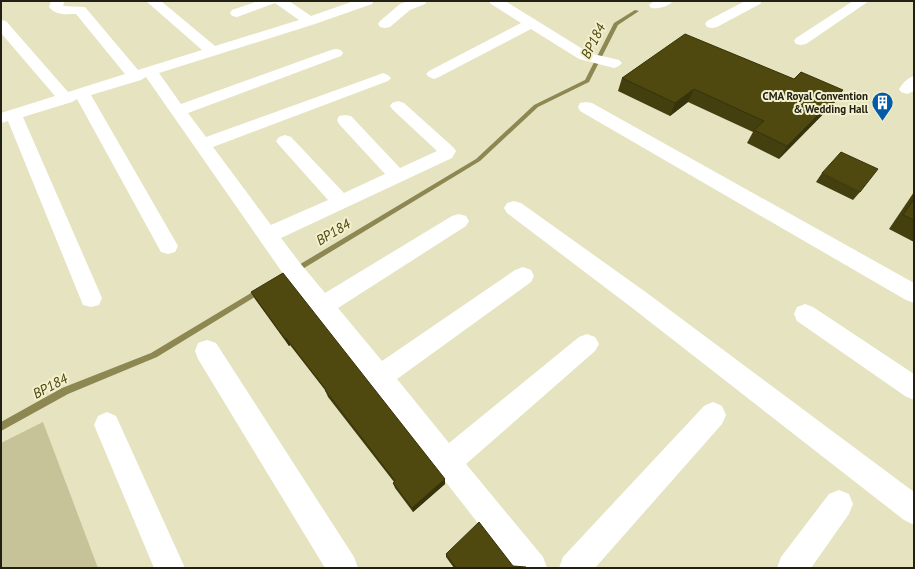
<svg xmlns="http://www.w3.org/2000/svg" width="915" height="569" font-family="'PT Sans',sans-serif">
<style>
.green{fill:#c7c398}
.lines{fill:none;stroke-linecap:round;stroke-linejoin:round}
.stream{fill:#8d8752;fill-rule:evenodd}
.minor{fill:#fff;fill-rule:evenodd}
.wall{fill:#443f0e}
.shaded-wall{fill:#37330b}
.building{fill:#4f4910;stroke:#37330b}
.labels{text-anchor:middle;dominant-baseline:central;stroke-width:4;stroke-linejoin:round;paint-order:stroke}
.far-poi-label{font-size:11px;font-weight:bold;fill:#222014;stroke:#f3f0ce;text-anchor:end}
.water-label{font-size:14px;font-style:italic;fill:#4c460e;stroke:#f3f0ce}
</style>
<rect width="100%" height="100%" fill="#e6e3c1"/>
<polygon class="green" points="43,422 98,568 1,568 1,443"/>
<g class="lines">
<g class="stream">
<polygon points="635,10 639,11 618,25 589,82 538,107 480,161 296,273 292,273 291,271 292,269 476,159 534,105 585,80 614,23"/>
<polygon points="261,287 263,288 265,290 263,292 157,357 68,394 1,431 1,422 62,388 151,353"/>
</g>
<g class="minor">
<path d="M51 1H65L63 5 64 6 85 7 138 70 202 50 146 1H161L215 46 299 20 275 3 237 17 232 16 230 13 232 10 258 1H289L311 16 354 1H374L372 4 315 24 159 73 181 104 331 50 336 49 341 50 343 53 341 56 188 113 206 137 378 75 383 73 388 75 391 78 388 81 213 147 271 225 328 200 279 145 276 141 279 137 285 135 291 137 344 193 385 174 339 124 337 120 339 116 345 115 351 116 400 168 437 151 392 109 390 106 392 103 398 101 404 103 453 147 456 151 452 158 281 238 300 263 325 293 452 216 459 214 466 216 469 221 466 226 338 308 382 361 515 270 523 267 531 270 534 276 531 282 397 379 449 443 579 337 587 334 595 337 599 344 595 351 466 464 543 557 547 568H513L284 275 146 77 141 80 91 95 178 246 175 252 168 254 161 252 77 99 72 102 23 117 102 298 99 305 91 307 83 305 8 121 1 123V113L55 96 1 33V20L6 21 68 92 125 74 76 14C67 14 56 16 49 7Z"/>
<polygon points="408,1 427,1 425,4 410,10 390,27 385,28 380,27 378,24 380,21 400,4"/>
<polygon points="489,1 505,1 589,53 619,60 622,63 619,66 614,68 579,59 531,29 439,77 434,79 429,77 426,74 429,71 521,23 491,4"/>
<path d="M654 1H673C668 7 658 9 651 8L649 5Z"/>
<polygon points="745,1 762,1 760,4 717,27 712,28 707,27 705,24 707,21"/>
<polygon points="853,1 869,1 806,44 801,45 796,44 794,41 796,38"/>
<path d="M914 76V91L907 94 901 92 899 89C903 83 907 78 914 76Z"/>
<polygon points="586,102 592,103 914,283 914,303 906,300 580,111 578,107 580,103"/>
<polygon points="514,201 521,203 647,293 914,492 914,525 904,520 631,307 507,213 504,208 507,203"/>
<polygon points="805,304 813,307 914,374 914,400 905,396 797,321 794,314 797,307"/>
<polygon points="207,340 216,343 354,557 358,568 325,568 198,359 195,351 198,343"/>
<polygon points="713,402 722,406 726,415 722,424 595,568 559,568 563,557 704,406"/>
<polygon points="107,412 116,416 185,568 154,568 94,425 98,416"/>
<polygon points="839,490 849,494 853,504 849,514 811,568 777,568 781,557 829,494"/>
</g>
</g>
<g class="wall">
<polygon points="622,78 794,79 843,90 835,102 779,159 747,143 753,132 688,102 670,116 618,91"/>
<polygon points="822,173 860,192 853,200 816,182"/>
<polygon points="914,192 914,242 889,229"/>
<polygon points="251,292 445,484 413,512 395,488 393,483 394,482 328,397 325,390 290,345 289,346 255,299"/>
<polygon points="446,554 513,566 527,568 454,568 446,557"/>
</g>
<g class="shaded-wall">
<polygon points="694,89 688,102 670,116 675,103"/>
<polygon points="843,90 835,102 779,159 787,146"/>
<polygon points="286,338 290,345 289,346 285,339"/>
<polygon points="445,479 445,484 413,512 412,508"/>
</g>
<g class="building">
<polygon points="685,34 794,79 801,72 843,90 787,146 754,130 764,121 694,89 675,103 622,78"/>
<polygon points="841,152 878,169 860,192 822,173"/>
<polygon points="914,199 914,220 903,215"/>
<polygon points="283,273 445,479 412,508 393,483 395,481 325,390 326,390 286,338 285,339 251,292"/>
<polygon points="479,522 513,566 526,567 527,568 456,568 446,554"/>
</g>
<defs>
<symbol id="building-pin" viewBox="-11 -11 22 30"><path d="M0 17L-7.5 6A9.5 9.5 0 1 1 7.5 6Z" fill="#025ba9" stroke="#f3f0ce"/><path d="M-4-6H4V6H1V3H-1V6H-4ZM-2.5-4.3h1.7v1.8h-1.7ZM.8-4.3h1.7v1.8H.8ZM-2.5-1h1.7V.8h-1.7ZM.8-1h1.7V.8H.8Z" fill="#fff"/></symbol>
</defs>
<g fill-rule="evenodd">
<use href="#building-pin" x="870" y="90" width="25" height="34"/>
</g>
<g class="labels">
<g class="far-poi-label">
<text x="868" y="96">CMA Royal Convention<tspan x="868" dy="13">&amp; Wedding Hall</tspan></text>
</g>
<g class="water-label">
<text transform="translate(593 41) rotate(-63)">BP184</text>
<text transform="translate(333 232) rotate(-31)">BP184</text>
<text transform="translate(50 386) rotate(-28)">BP184</text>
</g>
</g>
<rect width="915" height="569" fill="none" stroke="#222014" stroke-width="4"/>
</svg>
